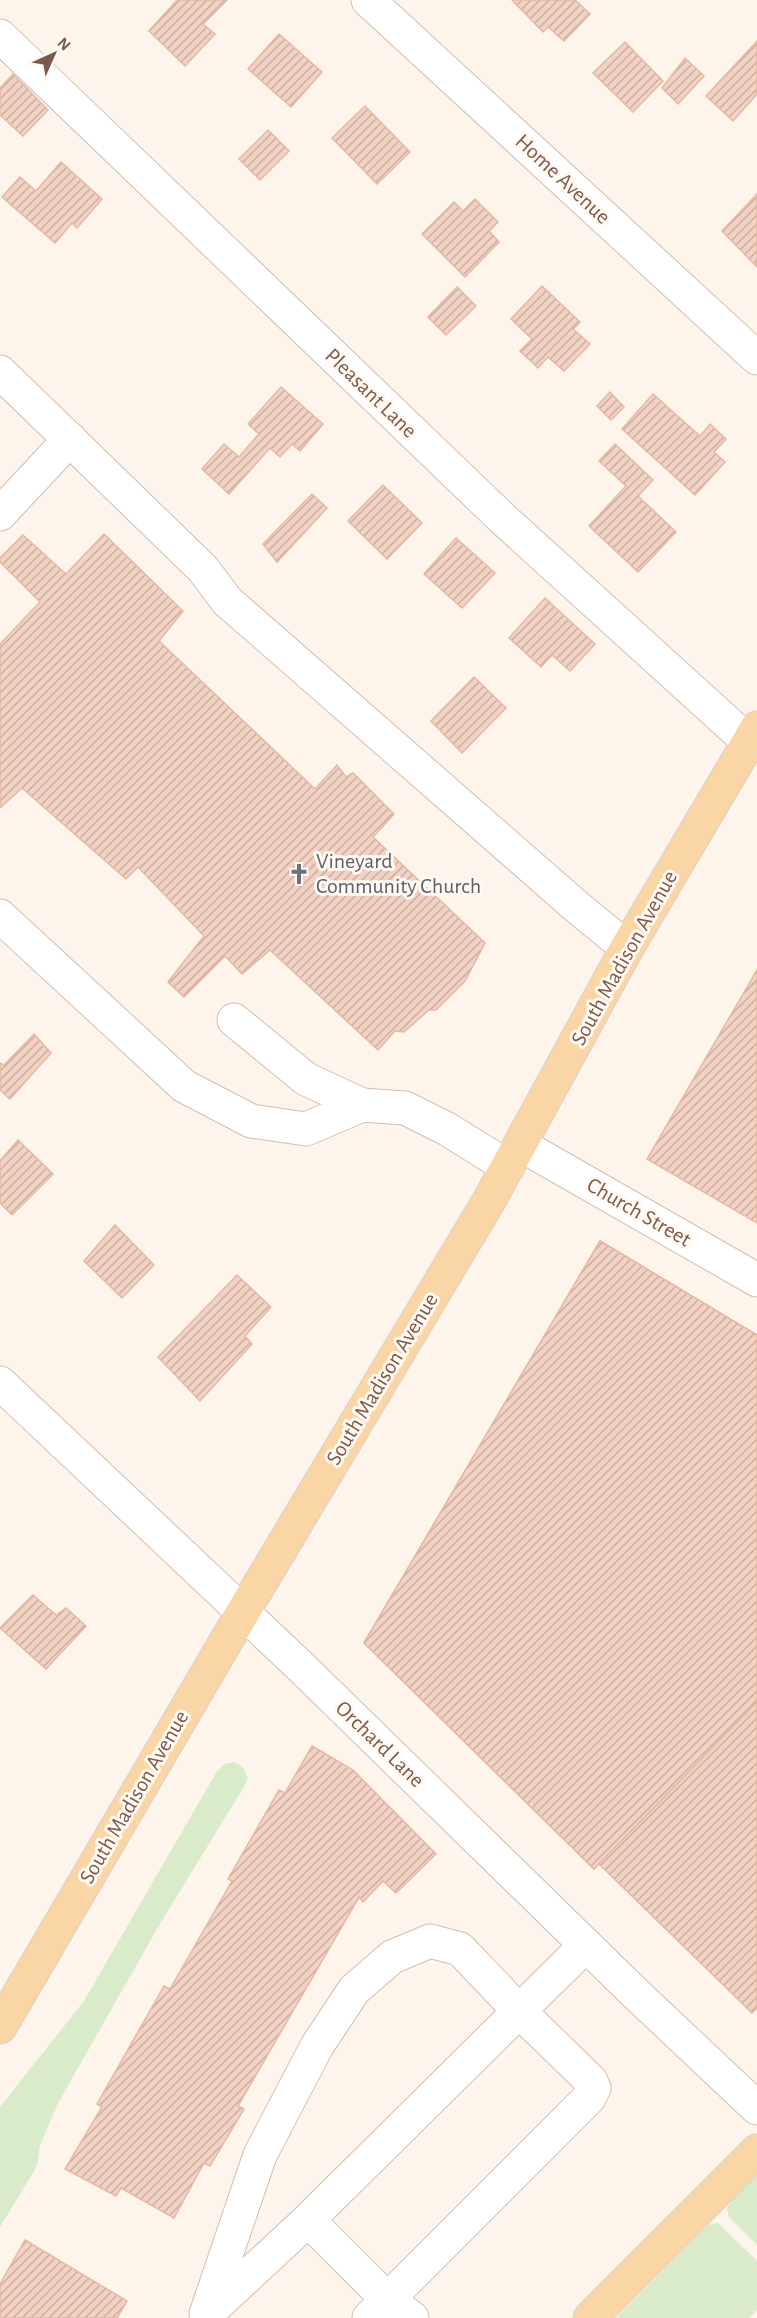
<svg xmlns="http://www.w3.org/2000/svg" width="757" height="2318" font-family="'Alegreya Sans',sans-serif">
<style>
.grass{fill:#d9ebc9}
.building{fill:url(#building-hatch);stroke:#e5b8a3;stroke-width:1.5}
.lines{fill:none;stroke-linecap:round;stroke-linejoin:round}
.minor-casing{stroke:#d2beb2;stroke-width:35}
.major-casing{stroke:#d9d1cd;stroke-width:35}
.minor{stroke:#fff;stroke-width:33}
.major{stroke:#fad5a5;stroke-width:33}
.labels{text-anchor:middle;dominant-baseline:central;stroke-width:6;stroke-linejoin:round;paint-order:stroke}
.street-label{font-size:22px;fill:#795a4d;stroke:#fff9f2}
.worship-label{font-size:22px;fill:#5b616d;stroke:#fff9f2;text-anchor:start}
</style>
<defs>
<pattern id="building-hatch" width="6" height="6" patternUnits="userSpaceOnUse" patternTransform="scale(1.5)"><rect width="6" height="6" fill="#f2d3c3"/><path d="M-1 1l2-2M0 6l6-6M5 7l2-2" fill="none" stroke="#c9aea1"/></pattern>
</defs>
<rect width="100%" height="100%" fill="#fdf5eb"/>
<g class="grass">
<polygon points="234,1762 243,1767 248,1778 242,1790 161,1922 58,2103 40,2145 37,2166 0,2227 0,2107 84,2001 216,1773 224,1764"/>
<polygon points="757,2175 757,2245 729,2217 727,2209 731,2201"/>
<polygon points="718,2223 757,2261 757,2310 749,2318 616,2318 708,2225"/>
</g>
<g class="building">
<polygon points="177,0 227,0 203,24 215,34 185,66 149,31"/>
<polygon points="512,0 575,0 590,14 564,41 548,27 543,32"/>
<polygon points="279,34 322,72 291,107 248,69"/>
<polygon points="757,41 757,94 733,121 706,96"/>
<polygon points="625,42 663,81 633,112 593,73"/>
<polygon points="685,58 704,76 678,104 662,88"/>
<polygon points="13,74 48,110 23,136 0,115 0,88"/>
<polygon points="365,106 410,152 377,184 332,138"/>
<polygon points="268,130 289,151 260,180 239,159"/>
<polygon points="61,162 102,199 77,228 72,223 55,243 2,197 20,177 36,191"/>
<polygon points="757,194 757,267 722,231"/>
<polygon points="475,199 498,222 489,231 499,242 465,277 422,234 454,202 463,211"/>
<polygon points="542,286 580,322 573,329 590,344 564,371 548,357 538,368 520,351 532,339 511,319"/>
<polygon points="457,287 476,306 446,335 428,317"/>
<polygon points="281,387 323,424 300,451 292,444 280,457 270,448 229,494 202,469 224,444 239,457 259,434 248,424"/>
<polygon points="610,392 624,407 611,420 597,406"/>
<polygon points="653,394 700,436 710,424 726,439 714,452 725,462 695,495 622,429"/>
<polygon points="615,444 653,480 638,496 676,532 638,572 589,526 626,486 599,461"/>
<polygon points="383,485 422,523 387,559 348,521"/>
<polygon points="312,494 327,508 277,562 263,544"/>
<polygon points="104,534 183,611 159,641 315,789 337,765 346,777 353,773 394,814 373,837 485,943 465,981 436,1010 429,1010 404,1032 395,1031 378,1050 270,950 242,974 225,956 184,997 168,982 204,936 138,867 126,879 22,788 0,808 0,644 40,602 0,562 0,558 23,535 66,574"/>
<polygon points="456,538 495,573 462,608 424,574"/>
<polygon points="545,598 595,644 570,671 552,655 541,667 509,638"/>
<polygon points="474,677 506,708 462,753 431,721"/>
<polygon points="757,970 757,1223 647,1159"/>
<polygon points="34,1034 51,1053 10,1099 0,1090 0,1063 4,1065"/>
<polygon points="18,1140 53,1174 12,1215 0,1203 0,1161"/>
<polygon points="115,1225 154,1265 122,1298 84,1261"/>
<polygon points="600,1241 757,1335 757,1471 655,1413 635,1416 528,1601 535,1639 622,1728 643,1727 757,1611 757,1702 594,1869 364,1643"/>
<polygon points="600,1241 757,1335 757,1702 594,1869 364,1643"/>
<polygon points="237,1275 271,1307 245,1336 252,1344 200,1401 158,1357"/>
<polygon points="33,1595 56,1615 66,1608 86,1626 46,1669 0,1628"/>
<polygon points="757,1702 757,2008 752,2013 599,1864"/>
<polygon points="312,1746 353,1770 436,1854 396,1893 383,1881 363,1902 359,1897 238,2106 244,2109 210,2166 204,2163 174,2218 121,2188 116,2196 65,2169 102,2107 97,2104 164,1986 170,1989 232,1881 228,1879 279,1790 285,1793"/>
<polygon points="25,2240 127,2301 117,2318 0,2318 0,2284"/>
</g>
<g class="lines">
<defs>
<g id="minor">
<polyline points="368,0 757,358"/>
<polyline points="0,36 502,518 749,742"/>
<polyline points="0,372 203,569 227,601 577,907 627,948"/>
<polyline points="0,514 70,439"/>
<polyline points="0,916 184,1086 251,1121 306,1129 362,1105 405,1108 447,1129 508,1167"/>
<polyline points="234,1020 306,1079 362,1105"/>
<polyline points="521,1145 757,1280"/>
<polyline points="0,1383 300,1666 635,1993 757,2108"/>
<polyline points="308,2220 387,2299 412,2318"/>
<polyline points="209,2312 308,2220 586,1945"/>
<polyline points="206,2314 260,2155 317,2046 354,1990 392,1957 430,1941 460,1949 519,2011 591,2081 594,2088 589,2098 369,2318"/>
</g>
<g id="major">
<polyline points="0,2027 243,1612 490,1199 627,948 757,728"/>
<polyline points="590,2318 757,2151"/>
</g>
</defs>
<use href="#minor" class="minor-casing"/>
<use href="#major" class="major-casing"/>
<use href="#minor" class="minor"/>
<use href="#major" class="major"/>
</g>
<defs>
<symbol id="church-bare" viewBox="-9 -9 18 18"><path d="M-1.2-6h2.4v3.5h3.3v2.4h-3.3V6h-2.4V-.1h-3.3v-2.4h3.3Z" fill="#6b7280" stroke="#fff9f2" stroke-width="2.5" paint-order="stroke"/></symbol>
</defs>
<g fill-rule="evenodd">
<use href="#church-bare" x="284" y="859" width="30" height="30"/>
</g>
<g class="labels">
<g class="street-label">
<text transform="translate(563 179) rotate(43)">Home Avenue</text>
<text transform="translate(371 393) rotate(44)">Pleasant Lane</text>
<text transform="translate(624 958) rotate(-61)">South Madison Avenue</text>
<text transform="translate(639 1212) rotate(30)">Church Street</text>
<text transform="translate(382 1379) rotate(-59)">South Madison Avenue</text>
<text transform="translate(380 1744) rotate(44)">Orchard Lane</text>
<text transform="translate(134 1797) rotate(-60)">South Madison Avenue</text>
</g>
<g class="worship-label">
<text x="316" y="861">Vineyard<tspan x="316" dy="25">Community Church</tspan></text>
</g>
</g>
<g transform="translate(54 54) rotate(45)" stroke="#fff9f2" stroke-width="4.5" paint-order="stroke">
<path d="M0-4.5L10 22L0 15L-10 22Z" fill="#795a4d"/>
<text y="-9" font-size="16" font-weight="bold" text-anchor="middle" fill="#795a4d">N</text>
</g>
</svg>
